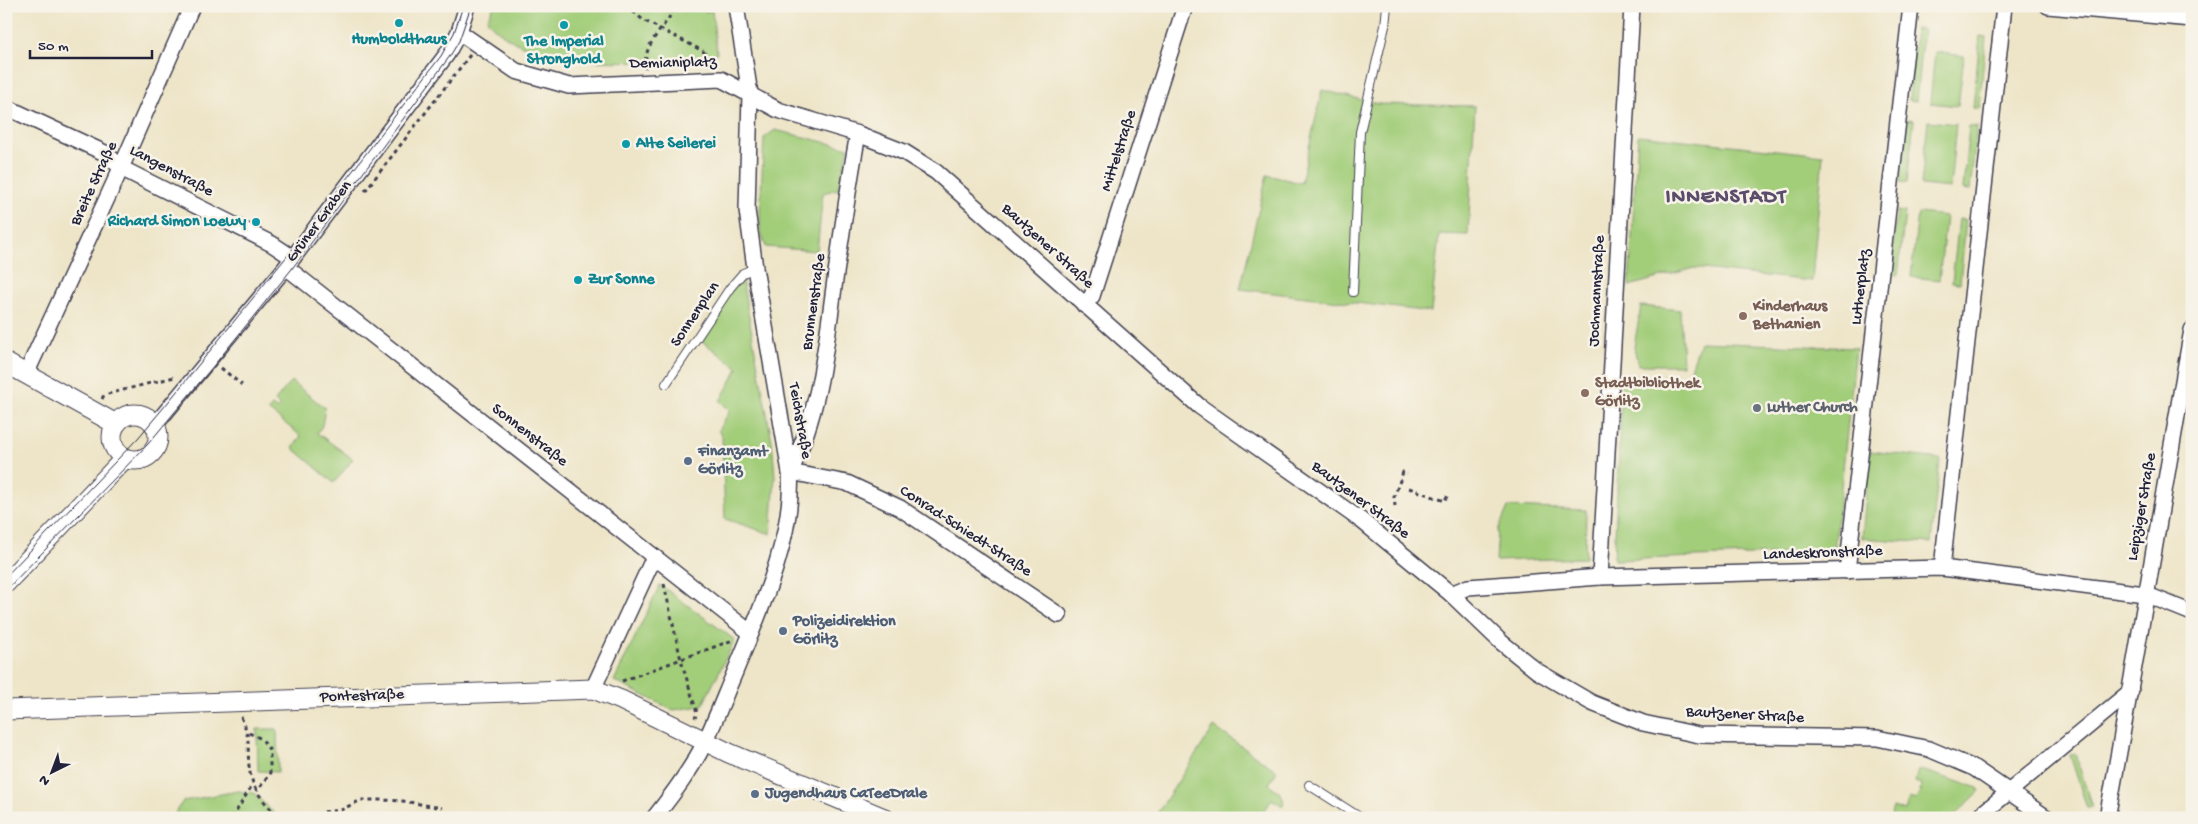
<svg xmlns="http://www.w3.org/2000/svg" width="2198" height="824" font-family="'Gochi Hand',sans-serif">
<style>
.green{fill:#a2cd79;stroke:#62785a}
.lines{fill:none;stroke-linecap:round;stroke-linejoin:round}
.service-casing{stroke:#413f50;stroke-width:10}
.minor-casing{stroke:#413f50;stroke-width:18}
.tertiary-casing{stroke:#413f50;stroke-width:21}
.path{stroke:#413f50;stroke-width:3;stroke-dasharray:4 4;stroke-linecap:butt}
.service{stroke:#fff;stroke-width:8}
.minor{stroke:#fff;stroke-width:15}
.tertiary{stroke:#fff;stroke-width:19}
.tram{stroke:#22223b;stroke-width:1}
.culture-dot{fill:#0f9aa8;stroke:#f7f3e8;stroke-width:2}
.education-dot{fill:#8d6e63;stroke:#f7f3e8;stroke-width:2}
.worship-dot{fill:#6b7280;stroke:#f7f3e8;stroke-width:2}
.service-dot{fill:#5c6f8a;stroke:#f7f3e8;stroke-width:2}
.labels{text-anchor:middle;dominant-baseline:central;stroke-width:5;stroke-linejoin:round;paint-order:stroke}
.culture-label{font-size:16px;font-weight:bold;fill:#0d838f;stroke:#f7f3e8}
.street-label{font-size:16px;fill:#22223b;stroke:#f7f3e8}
.education-label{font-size:16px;font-weight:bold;fill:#785e54;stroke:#f7f3e8;text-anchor:start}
.worship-label{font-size:16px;font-weight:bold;fill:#5b616d;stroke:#f7f3e8;text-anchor:start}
.service-label{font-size:16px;font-weight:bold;fill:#4e5e75;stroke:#f7f3e8;text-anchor:start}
.district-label{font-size:21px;font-weight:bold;letter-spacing:1px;fill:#5a4d6c;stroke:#f7f3e8}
</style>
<rect width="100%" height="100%" fill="#f7f3e8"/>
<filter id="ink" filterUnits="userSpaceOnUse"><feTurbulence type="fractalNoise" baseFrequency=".02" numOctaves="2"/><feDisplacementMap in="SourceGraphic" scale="10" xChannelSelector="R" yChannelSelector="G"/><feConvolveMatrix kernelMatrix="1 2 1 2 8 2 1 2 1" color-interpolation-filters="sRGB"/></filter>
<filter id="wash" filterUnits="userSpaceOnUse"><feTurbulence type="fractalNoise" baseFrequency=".0096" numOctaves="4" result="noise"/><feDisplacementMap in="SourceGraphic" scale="20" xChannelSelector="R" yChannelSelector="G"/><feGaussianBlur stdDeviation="1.12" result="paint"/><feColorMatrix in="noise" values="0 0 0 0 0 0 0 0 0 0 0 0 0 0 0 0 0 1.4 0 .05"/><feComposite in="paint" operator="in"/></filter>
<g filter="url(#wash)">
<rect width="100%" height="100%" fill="#eee5c8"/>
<g class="green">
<path d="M494 6H704L705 12 712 11 717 53 703 58C641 60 559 72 506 37 498 31 492 27 487 19Z"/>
<polygon points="1916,29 1923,30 1916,101 1909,100"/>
<polygon points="1980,36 1986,37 1979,109 1973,108"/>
<polygon points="1935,52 1964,56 1958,106 1930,103"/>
<polygon points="1322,90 1378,104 1475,106 1468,235 1439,234 1431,312 1240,289 1267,175 1301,183"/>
<polygon points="1907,119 1914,120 1907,183 1900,182"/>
<polygon points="1928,121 1956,124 1950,188 1921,185"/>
<polygon points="1969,126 1977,127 1970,190 1963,189"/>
<polygon points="775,130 849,148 838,189 823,193 817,251 766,247 760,230 760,211 764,138"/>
<polygon points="1638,135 1823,155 1812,281 1694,268 1629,286"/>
<polygon points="1897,211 1905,212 1898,275 1890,274"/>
<polygon points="1918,213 1946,216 1939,280 1911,277"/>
<polygon points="1959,219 1966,220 1960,283 1952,282"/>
<polygon points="742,280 772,441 775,476 771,534 725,519 722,436 718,430 730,411 720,401 738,368 699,339 731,288"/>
<polygon points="1641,306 1680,310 1683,365 1638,365 1634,347"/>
<polygon points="1700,342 1856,348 1834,552 1614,560 1622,376 1688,378"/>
<polygon points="291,381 325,408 322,426 317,433 353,459 334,483 293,448 301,436 268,410 272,406 278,410 280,406 275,401"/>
<polygon points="1870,451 1940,459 1931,543 1862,538"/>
<polygon points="1508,507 1586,510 1585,558 1496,561 1498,530"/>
<polygon points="660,585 735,640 702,706 673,710 614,681"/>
<path d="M1214 727 1277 771 1269 784C1277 791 1286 794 1283 806L1272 799 1260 818H1154Z"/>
<polygon points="257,729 277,729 278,772 258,771"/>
<polygon points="2075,753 2092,807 2087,808 2070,755"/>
<polygon points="1918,769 1978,788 1980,791 1952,818 1891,818 1892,807 1905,811 1909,798 1916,800 1918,795 1921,793 1920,789 1921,784 1915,782"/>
<polygon points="238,791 254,793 279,818 172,818 183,801"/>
</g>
</g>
<g filter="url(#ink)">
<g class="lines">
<defs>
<g id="service">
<polyline points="1353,292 1360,132 1385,26 1387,6"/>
<polyline points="666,384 730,288 743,273 755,268"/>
<polyline points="1309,785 1361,818"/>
</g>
<g id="minor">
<polyline points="2048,6 2192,19"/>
<polyline points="459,32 516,71 569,86 721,79 778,110 858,134 904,152 936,172 1199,406 1362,521 1451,594 1501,642 1537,671 1592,703 1643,723 1699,735 1877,738 1929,749 1974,768 2047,818"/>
<polyline points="6,107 107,154 121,168 272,244 293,258"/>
<path d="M858 134C849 182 842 231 835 280 826 345 820 412 790 472L847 483 900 508 1059 615"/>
<polyline points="286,267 751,633"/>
<polyline points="1084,305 1092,296 1185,6"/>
<polyline points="26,374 121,168 192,6"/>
<polyline points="155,425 286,267 447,54 459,32 467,6"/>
<polyline points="1942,568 2004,6"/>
<polyline points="1847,571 1911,6"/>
<polyline points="1600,577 1632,6"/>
<polyline points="1451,594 1468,587 1600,577 1942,568 2145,594 2192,613"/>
<polyline points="593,689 654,557"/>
<path d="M654 818C673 794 692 769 705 742 716 719 725 695 735 672 759 613 795 536 790 472L755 268 747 210 750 94 736 6"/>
<polyline points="1977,818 2131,691"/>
<path d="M2107 818C2137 656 2163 493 2192 330"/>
</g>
<g id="tertiary">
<polyline points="6,363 116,424"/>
<circle cx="135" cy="437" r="23"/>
<polyline points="6,583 125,458"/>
<polyline points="6,710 593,689 621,700 729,753 884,818"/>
</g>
</defs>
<use href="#service" class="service-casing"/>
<use href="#minor" class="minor-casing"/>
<use href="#tertiary" class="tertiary-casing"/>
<g class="path">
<polyline points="627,6 643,20 703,51 713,66"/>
<path d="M645 69C644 39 665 31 675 6"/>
<polyline points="365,191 470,55"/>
<polyline points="221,368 242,385"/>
<polyline points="102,399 104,395 174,377"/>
<polyline points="1409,488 1445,501 1447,496"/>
<polyline points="1395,506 1394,497 1403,472 1407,474"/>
<polyline points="664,584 681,660 697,713 695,718"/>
<polyline points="622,681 733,640"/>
<path d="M241 717C251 738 247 745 249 766 251 788 264 804 281 818"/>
<polyline points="249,733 262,739 270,751 270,774 257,791"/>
<polyline points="232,818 253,784"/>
<polyline points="321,818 322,812 341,810 361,800 382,800 403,801 442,808"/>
</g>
<use href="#service" class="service"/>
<use href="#minor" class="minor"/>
<use href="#tertiary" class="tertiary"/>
<g class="tram">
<polyline points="6,576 138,438 165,406 288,255 441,56 454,33 463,6"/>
<polyline points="6,590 148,444 215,364 291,270 450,56 459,41 471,6"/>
</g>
</g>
</g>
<g class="culture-dot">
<circle cx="399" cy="23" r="5"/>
<circle cx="564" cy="25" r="5"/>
<circle cx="626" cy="144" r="5"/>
<circle cx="256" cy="222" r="5"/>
<circle cx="578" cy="280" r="5"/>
</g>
<g class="education-dot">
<circle cx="1743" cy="316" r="5"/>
<circle cx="1585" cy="393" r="5"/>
</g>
<circle class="worship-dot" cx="1757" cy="408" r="5"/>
<g class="service-dot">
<circle cx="688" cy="461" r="5"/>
<circle cx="783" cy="631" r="5"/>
<circle cx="755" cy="794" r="5"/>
</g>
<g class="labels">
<g class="culture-label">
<text x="399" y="40">Humboldthaus</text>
<text x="564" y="42">The Imperial<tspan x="564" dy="18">Stronghold</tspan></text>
<text x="636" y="144" text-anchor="start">Alte Seilerei</text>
<text x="246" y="222" text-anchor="end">Richard Simon Loewy</text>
<text x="588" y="280" text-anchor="start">Zur Sonne</text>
</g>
<g class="street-label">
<text transform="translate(673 64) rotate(-1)">Demianiplatz</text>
<text transform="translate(1120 151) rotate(-72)">Mittelstraße</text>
<text transform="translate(171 172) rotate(28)">Langenstraße</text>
<text transform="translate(95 184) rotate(-65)">Breite Straße</text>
<text transform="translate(320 222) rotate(-53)">Grüner Graben</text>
<text transform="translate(1047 247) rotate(42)">Bautzener Straße</text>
<text transform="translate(1862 287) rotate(-83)">Lutherplatz</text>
<text transform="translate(1598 291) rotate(-87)">Jochmannstraße</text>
<text transform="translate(815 302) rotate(-82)">Brunnenstraße</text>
<text transform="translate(696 315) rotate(-56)">Sonnenplan</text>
<text transform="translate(799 421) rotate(80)">Teichstraße</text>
<text transform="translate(529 436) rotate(38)">Sonnenstraße</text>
<text transform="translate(1360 501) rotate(37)">Bautzener Straße</text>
<text transform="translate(2143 507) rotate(-80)">Leipziger Straße</text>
<text transform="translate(965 532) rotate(33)">Conrad-Schiedt-Straße</text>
<text transform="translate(1823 554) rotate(-2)">Landeskronstraße</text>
<text transform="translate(362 697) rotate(-2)">Pontestraße</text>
<text transform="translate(1745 716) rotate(3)">Bautzener Straße</text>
</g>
<g class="education-label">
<text x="1753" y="307">Kinderhaus<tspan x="1753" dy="18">Bethanien</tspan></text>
<text x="1595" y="384">Stadtbibliothek<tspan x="1595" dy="18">Görlitz</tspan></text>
</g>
<g class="worship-label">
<text x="1767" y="408">Luther Church</text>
</g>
<g class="service-label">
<text x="698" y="452">Finanzamt<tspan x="698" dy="18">Görlitz</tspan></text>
<text x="793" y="622">Polizeidirektion<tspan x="793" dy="18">Görlitz</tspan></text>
<text x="765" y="794">Jugendhaus CaTeeDrale</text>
</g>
<g class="district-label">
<text x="1726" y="198">INNENSTADT</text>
</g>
</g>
<rect width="2198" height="824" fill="none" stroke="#f7f3e8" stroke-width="25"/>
<g transform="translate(52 772) rotate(222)" stroke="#f7f3e8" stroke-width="4" paint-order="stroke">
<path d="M0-4L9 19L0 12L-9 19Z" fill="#22223b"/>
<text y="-8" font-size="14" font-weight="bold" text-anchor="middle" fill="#22223b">N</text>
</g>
<path d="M30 50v8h122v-8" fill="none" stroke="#22223b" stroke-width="2.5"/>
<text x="38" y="50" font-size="15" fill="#22223b" stroke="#f7f3e8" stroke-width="4" paint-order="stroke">50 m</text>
</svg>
